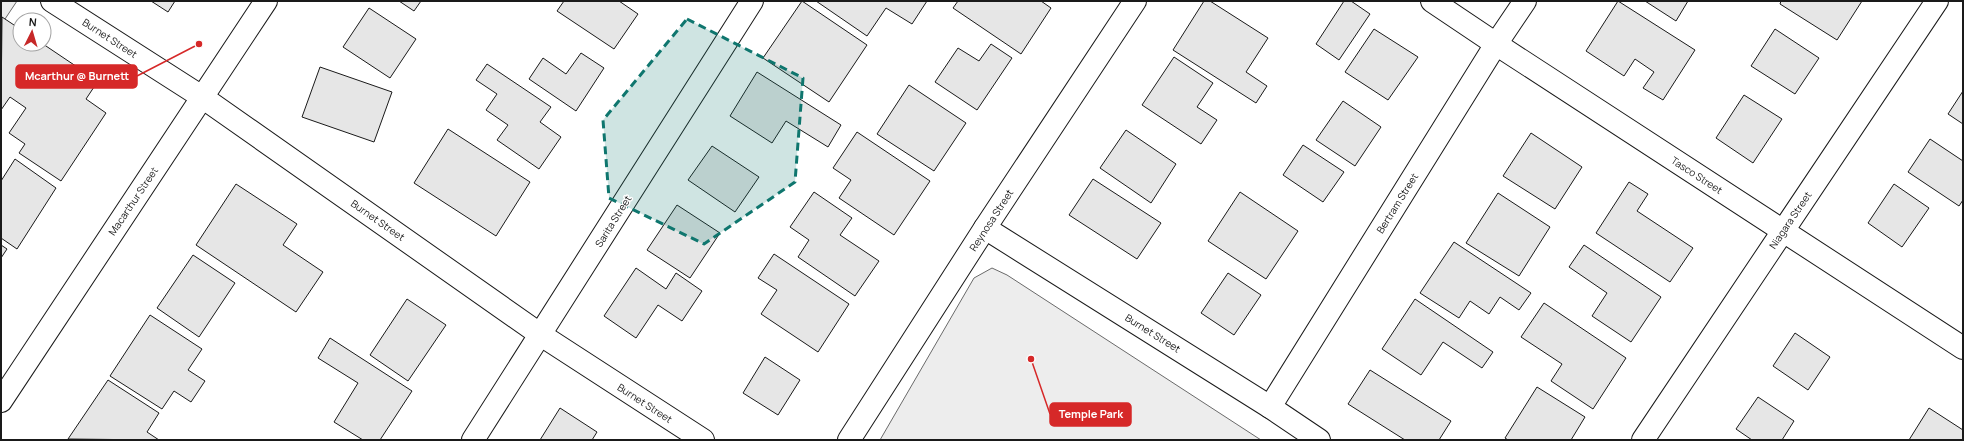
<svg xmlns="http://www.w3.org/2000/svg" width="1964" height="441" font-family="Manrope,sans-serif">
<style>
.built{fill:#ededed;stroke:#6a6a6a}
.building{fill:#e6e6e6;stroke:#1a1a1a}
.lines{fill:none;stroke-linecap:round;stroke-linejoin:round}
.minor-casing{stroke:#1a1a1a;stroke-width:24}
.minor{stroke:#fff;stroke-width:22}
.marked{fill:#0f766e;fill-opacity:0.2;stroke:#0f766e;stroke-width:3;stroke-dasharray:8 5;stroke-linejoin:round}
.labels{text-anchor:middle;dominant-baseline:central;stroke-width:3;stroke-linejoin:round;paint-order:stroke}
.street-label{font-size:10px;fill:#1a1a1a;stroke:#fff}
.leader{fill:none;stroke:#d62828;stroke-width:1.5}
.callout-dot{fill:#d62828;stroke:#fff;stroke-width:1.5}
.callout{fill:#d62828;stroke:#d62828;stroke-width:1.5}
.callout-label{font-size:11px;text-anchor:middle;font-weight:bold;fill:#fff}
</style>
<rect width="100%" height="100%" fill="#fff"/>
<g class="built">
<polygon points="1,1 17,1 1,25"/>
<polygon points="992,268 1007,275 1261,440 880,440 974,278"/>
</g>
<g class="building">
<polygon points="151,1 175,1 168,12"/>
<polygon points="399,1 421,1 414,11"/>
<polygon points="564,1 619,1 638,14 614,49 557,11"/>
<polygon points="802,1 867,45 829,102 763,58"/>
<polygon points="816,1 927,1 912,24 886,8 867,36"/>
<polygon points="958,1 1041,1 1051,8 1021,54 953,8"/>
<polygon points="1204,1 1210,1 1268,38 1246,72 1267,86 1256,103 1173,50"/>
<polygon points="1344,1 1351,1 1370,14 1339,60 1316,44"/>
<polygon points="1618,1 1695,50 1663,100 1643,88 1654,72 1635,59 1624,76 1586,51"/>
<polygon points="1645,1 1688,1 1676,21"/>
<polygon points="1781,1 1862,1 1837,40 1780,4"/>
<polygon points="369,8 416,39 390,78 343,47"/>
<polygon points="2,17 20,29 20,44 43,44 98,81 86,99 106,113 61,181 19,153 25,144 9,133 26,108 10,97 1,110"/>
<polygon points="1374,29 1418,57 1388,100 1345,72"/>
<polygon points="1775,29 1819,58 1795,94 1751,66"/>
<polygon points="991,44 1012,58 977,110 935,82 958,48 979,61"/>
<polygon points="581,53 604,68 576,111 529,79 543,58 566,74"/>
<polygon points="1174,57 1213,83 1197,107 1217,120 1201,144 1142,105"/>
<polygon points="487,64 551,107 540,122 561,137 539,169 497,140 508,125 486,110 497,94 476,80"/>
<polygon points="320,67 392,92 374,142 302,117"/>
<polygon points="757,72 841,125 828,147 786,121 772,143 730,116"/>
<polygon points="909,85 966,123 934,171 877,134"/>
<polygon points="1963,91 1963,124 1948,114"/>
<polygon points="1744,95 1782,119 1753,163 1716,138"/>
<polygon points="1343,101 1381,127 1355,166 1316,140"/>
<polygon points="448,129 530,182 496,236 414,183"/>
<polygon points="1126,130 1176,164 1151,203 1100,168"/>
<polygon points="857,132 930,181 894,235 839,198 851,180 833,168"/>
<polygon points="1531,133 1582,167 1555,209 1503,176"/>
<polygon points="1930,139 1963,161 1963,200 1959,206 1908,172"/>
<polygon points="1303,145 1344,172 1323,202 1283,175"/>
<polygon points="712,146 759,177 735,212 688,180"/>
<polygon points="15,159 56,188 17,249 1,238 1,181"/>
<polygon points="1093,179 1161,223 1137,259 1069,215"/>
<polygon points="1629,182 1648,194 1637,211 1693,248 1670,282 1596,233"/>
<polygon points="236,184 297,224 283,245 323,272 296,312 196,245"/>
<polygon points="1894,184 1929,208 1902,247 1868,223"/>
<polygon points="814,192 852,218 840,235 879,261 855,296 798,257 809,240 790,227"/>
<polygon points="1240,192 1298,231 1266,279 1208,241"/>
<polygon points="1498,193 1550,227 1519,276 1466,243"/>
<polygon points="677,205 720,233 690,278 647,250"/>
<polygon points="1454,242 1531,293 1519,310 1500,297 1489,314 1470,301 1459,318 1420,293"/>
<polygon points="1,245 7,249 1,258"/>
<polygon points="1584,245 1661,297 1631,342 1592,316 1607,293 1569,267"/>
<polygon points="774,254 849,304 818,352 761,314 777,290 758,278"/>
<polygon points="193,255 235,283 199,337 157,308"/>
<polygon points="636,268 666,289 676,273 702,291 682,321 658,305 636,338 604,316"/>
<polygon points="1228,273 1261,295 1234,335 1201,313"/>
<polygon points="407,299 446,325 408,381 370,355"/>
<polygon points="1415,299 1493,352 1482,368 1443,342 1421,375 1382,349"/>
<polygon points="1544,303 1626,358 1593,409 1551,381 1562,364 1521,337"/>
<polygon points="150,315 202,349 188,370 205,381 191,402 174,391 162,409 110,376"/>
<polygon points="1795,333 1830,357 1808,390 1773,366"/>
<polygon points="330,338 412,391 380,440 363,440 334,422 358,383 318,358"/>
<polygon points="765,357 800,380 778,415 743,393"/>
<polygon points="1370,370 1451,421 1439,440 1405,440 1348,404"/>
<polygon points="108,380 159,413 147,432 159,440 68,439"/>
<polygon points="1537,387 1585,417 1571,440 1508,440 1505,438"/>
<polygon points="1758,397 1794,421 1782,440 1752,440 1736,429"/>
<polygon points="560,408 597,432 592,440 540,440"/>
<polygon points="1929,408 1963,430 1963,440 1909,440"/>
</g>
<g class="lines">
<defs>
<g id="minor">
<polyline points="52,1 202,97 541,335 703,440"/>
<polyline points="1432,1 1496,44 1963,348"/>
<polyline points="985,228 1270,407 1319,440"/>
<polyline points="1,401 266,1"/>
<polyline points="1270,407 1496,44 1525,1"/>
<polyline points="473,440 752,1"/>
<polyline points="849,440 985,228 1135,1"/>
<polyline points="1643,440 1937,1"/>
</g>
</defs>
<use href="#minor" class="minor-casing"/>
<use href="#minor" class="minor"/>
</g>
<path class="marked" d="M687 19 803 78 795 182 704 244 609 198 603 120Z"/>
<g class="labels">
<g class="street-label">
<text transform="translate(110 38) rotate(33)">Burnet Street</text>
<text transform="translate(1697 175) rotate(33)">Tasco Street</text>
<text transform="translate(133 201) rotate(-56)">Macarthur Street</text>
<text transform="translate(1397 203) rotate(-58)">Bertram Street</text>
<text transform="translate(378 220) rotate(35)">Burnet Street</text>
<text transform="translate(991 220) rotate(-57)">Reynosa Street</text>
<text transform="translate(1790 220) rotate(-56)">Niagara Street</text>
<text transform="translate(613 221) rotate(-58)">Sarita Street</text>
<text transform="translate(1153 333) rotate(32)">Burnet Street</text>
<text transform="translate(645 403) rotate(33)">Burnet Street</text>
</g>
</g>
<path class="leader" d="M199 44L137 76M1031 359L1050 414"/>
<g class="callout-dot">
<circle cx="199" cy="44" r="4"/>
<circle cx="1031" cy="359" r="4"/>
</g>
<g class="callout">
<rect x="16" y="65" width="121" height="23" rx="4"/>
<rect x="1050" y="403" width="81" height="23" rx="4"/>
</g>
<g class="callout-label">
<text x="77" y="80">Mcarthur @ Burnett</text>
<text x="1091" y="418">Temple Park</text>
</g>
<rect width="1964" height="441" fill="none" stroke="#1a1a1a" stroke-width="4"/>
<g transform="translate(32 32) rotate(5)"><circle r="19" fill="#ffffff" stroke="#a3a3a3"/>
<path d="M0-3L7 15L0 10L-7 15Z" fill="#c62828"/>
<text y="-6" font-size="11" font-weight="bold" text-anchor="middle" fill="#1a1a1a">N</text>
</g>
</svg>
